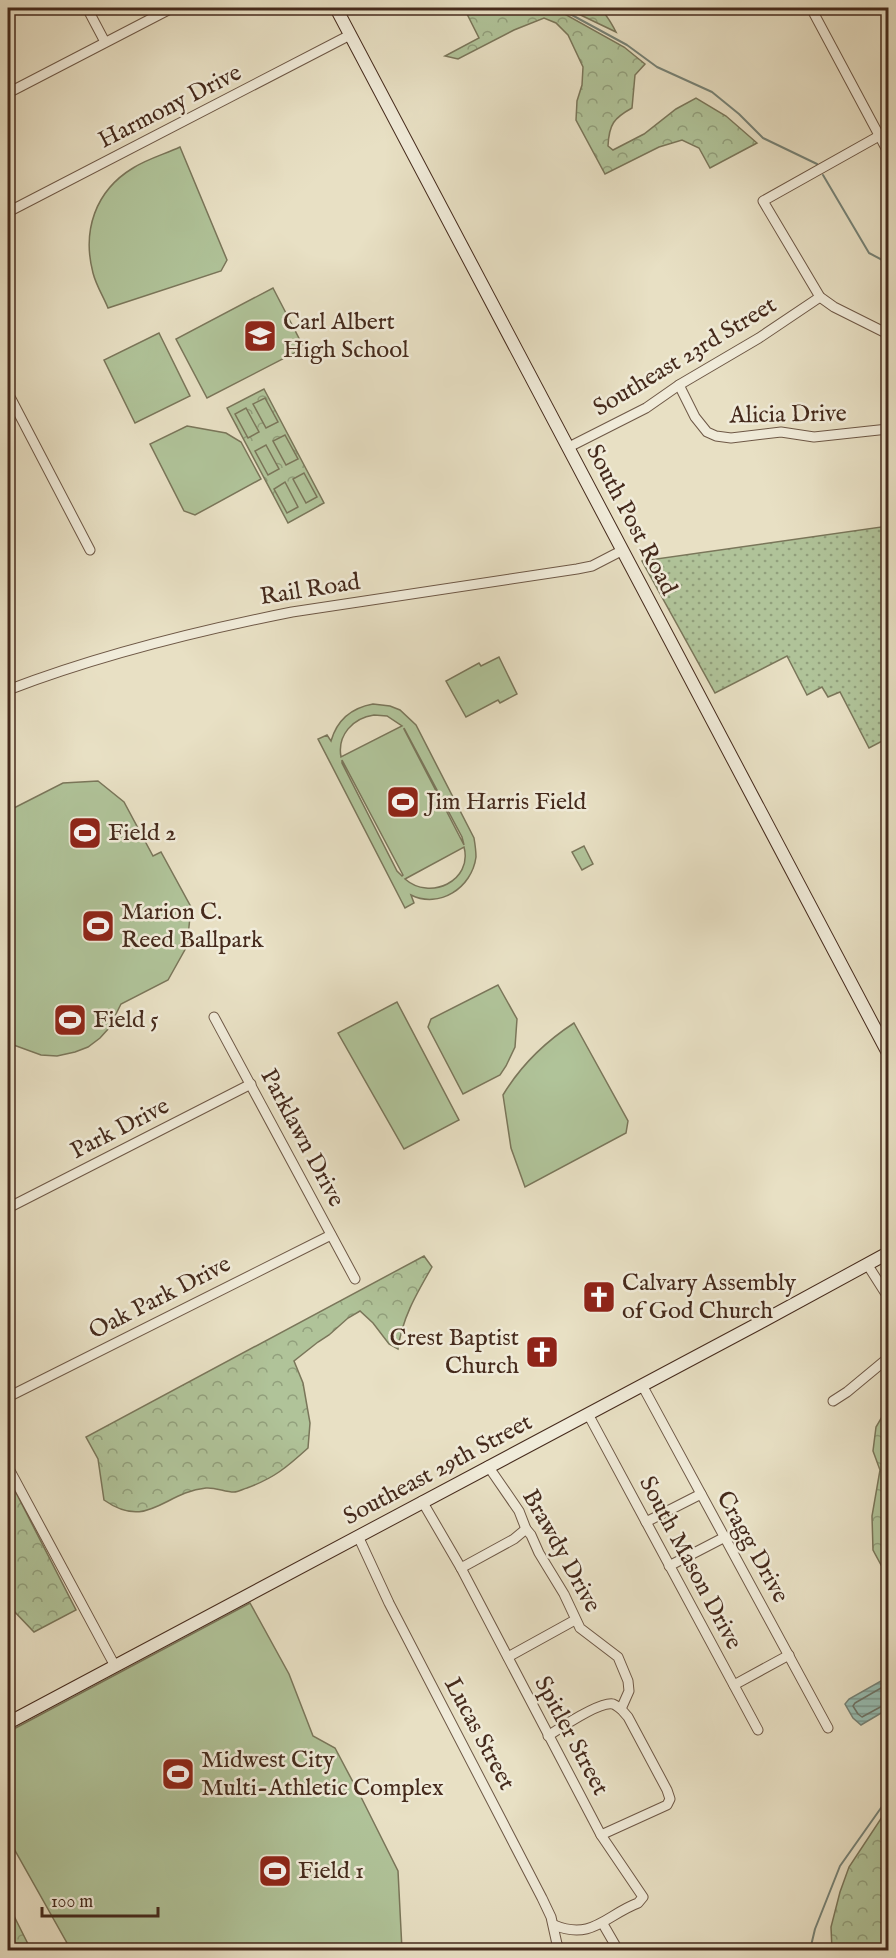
<svg xmlns="http://www.w3.org/2000/svg" width="896" height="1958" font-family="'IM FELL English',serif">
<style>
.grass{fill:url(#grass-dots);stroke:#7a765a;stroke-width:1.5}
.forest{fill:url(#forest-crowns);stroke:#7a765a;stroke-width:1.5}
.pitch{fill:#b0c399;stroke:#7a765a;stroke-width:1.5;fill-rule:evenodd}
.water{fill:url(#water-rules);stroke:#768276;stroke-width:1.5}
.lines{fill:none;stroke-linecap:round;stroke-linejoin:round}
.shore{stroke:#6e7467;stroke-width:1.5}
.stream{stroke:#768276;stroke-width:2}
.street-casing{stroke:#6e5846;stroke-width:11}
.secondary-casing{stroke:#452a1c;stroke-width:14}
.street{stroke:#f0ebd9;stroke-width:9}
.secondary{stroke:#f0ebd9;stroke-width:12}
.labels{text-anchor:middle;dominant-baseline:central;stroke-width:5;stroke-linejoin:round;paint-order:stroke}
.street-label{font-size:24px;fill:#452a1c;stroke:#f0ebd9}
.poi-label{font-size:24px;fill:#452a1c;stroke:#f0ebd9;text-anchor:start}
</style>
<defs>
<pattern id="grass-dots" width="8" height="8" patternUnits="userSpaceOnUse" patternTransform="scale(1.5)"><rect width="8" height="8" fill="#b0c399"/><path d="M2 2h.1M6 6h.1" fill="none" stroke="#919f7c" stroke-width="1.8" stroke-linecap="round"/></pattern>
<pattern id="forest-crowns" width="20" height="18" patternUnits="userSpaceOnUse" patternTransform="scale(1.5)"><rect width="20" height="18" fill="#b0c399"/><path d="M2 6a3 3 0 1 1 6 0M12 15a3 3 0 1 1 6 0" fill="none" stroke="#919f7c"/></pattern>
<pattern id="water-rules" width="6" height="5" patternUnits="userSpaceOnUse" patternTransform="scale(1.5)"><rect width="6" height="5" fill="#97bdb2"/><path d="M0 2.5h6" fill="none" stroke="#7d9a90"/></pattern>
</defs>
<rect width="100%" height="100%" fill="#e8e0c4"/>
<filter id="stains"><feTurbulence type="fractalNoise" baseFrequency=".00333" numOctaves="4"/><feColorMatrix values="0 0 0 0 .2 0 0 0 0 .09 0 0 0 0 .02 0 0 0 .5 -.17"/></filter>
<radialGradient id="worn" r=".72"><stop offset=".6" stop-color="#630" stop-opacity="0"/><stop offset="1" stop-color="#630" stop-opacity=".3"/></radialGradient>
<polygon class="grass" points="888,526 888,738 869,748 840,692 828,697 822,687 807,695 787,656 715,693 642,561"/>
<g class="forest">
<path d="M464 8H554L624 47 645 64 635 75 632 108C614 118 609 124 608 146L613 150 644 134 676 109 696 98 726 116 757 143 710 168 699 148 682 140 659 147 605 174 576 120 577 101 582 85 583 67 568 35 556 23 544 18 514 30 458 59 445 56 479 38Z"/>
<path d="M566 8C598 7 600 1 616 32Z"/>
<polygon points="264,389 324,503 288,523 227,408"/>
<path d="M424 1256 432 1267C417 1293 402 1318 398 1349L389 1344 373 1323 360 1311 348 1318 329 1335 318 1342 294 1361 303 1383 310 1423 308 1448C286 1468 274 1478 247 1488 243 1489 238 1492 234 1492 225 1492 215 1487 206 1488 164 1492 148 1531 104 1500L98 1459 86 1437Z"/>
<polygon points="888,1413 888,1578 873,1550 872,1516 880,1470 873,1451 876,1427 883,1415"/>
<polygon points="8,1477 76,1610 34,1632 10,1607 8,1608"/>
<polygon points="888,1808 888,1950 832,1950 831,1927 840,1892 849,1867"/>
<polygon points="14,1916 31,1950 8,1950 8,1920"/>
</g>
<g class="pitch">
<path d="M180 147 227 260 221 271 108 308C103 296 96 285 93 273 82 231 95 191 133 168 147 159 165 154 180 147Z"/>
<polygon points="273,288 304,348 207,398 176,339"/>
<polygon points="159,333 190,396 135,423 104,360"/>
<polygon points="265,398 278,422 266,428 253,404"/>
<polygon points="246,408 259,432 248,438 235,414"/>
<polygon points="187,426 226,433 241,442 261,479 195,515 184,511 150,444"/>
<polygon points="285,435 298,459 286,465 273,441"/>
<polygon points="266,445 279,469 268,475 255,451"/>
<polygon points="304,473 317,497 306,503 293,479"/>
<polygon points="285,482 298,507 287,513 274,489"/>
<polygon points="499,657 517,694 500,703 498,700 466,717 446,681 479,663 481,666"/>
<path d="M373 704 390 706 400 710 416 725 474 838C475 844 476 851 476 857 472 888 439 909 411 895L414 903 405 908 318 739 327 735 331 741C337 720 351 708 373 704ZM374 715 387 716 402 726 341 757C337 735 353 718 374 715ZM404 728 462 837 464 845 404 729ZM342 760 403 875 402 876 397 871 342 763ZM464 847C473 881 430 901 405 879Z"/>
<polygon points="98,781 124,802 153,856 161,852 191,907 187,946 168,980 121,1004 109,1028 100,1038 88,1047 75,1052 57,1056 41,1055 8,1043 8,811 63,783"/>
<polygon points="584,846 593,864 582,870 572,852"/>
<polygon points="498,985 517,1019 515,1047 506,1066 500,1075 463,1094 428,1027 431,1019"/>
<polygon points="397,1002 459,1120 404,1149 338,1033"/>
<path d="M574 1023 628 1121 626 1133 525 1187 511 1148 503 1095C521 1065 545 1042 574 1023Z"/>
<polygon points="250,1603 289,1674 313,1736 335,1748 362,1799 398,1871 402,1950 71,1950 8,1838 8,1732"/>
</g>
<polygon class="water" points="888,1677 888,1709 861,1725 853,1718 845,1704 849,1699"/>
<g class="lines">
<polyline class="shore" points="888,1684 855,1703 853,1706 858,1714 862,1717 884,1705 888,1704"/>
<g class="stream">
<polyline points="559,8 627,45 657,67 712,92 739,114 763,138 817,164"/>
<polyline points="823,175 869,253 888,263"/>
<polyline points="810,1950 815,1929 840,1866 888,1798"/>
</g>
<defs>
<g id="street">
<polyline points="87,8 105,42"/>
<polyline points="811,8 888,152"/>
<polyline points="8,93 172,8"/>
<polyline points="879,136 763,201 820,297 834,307 888,334"/>
<polyline points="8,212 350,35"/>
<polyline points="679,385 695,417 707,432 716,436 731,438 781,432 814,437 888,429"/>
<polyline points="8,393 90,550"/>
<polyline points="569,447 646,408 679,385 759,338 820,297"/>
<path d="M8 690C99 655 196 631 292 612L577 569 592 566 623 550"/>
<polyline points="214,1017 355,1279"/>
<polyline points="8,1208 251,1084"/>
<polyline points="867,1264 888,1297"/>
<polyline points="642,1385 828,1728"/>
<polyline points="8,1397 331,1235"/>
<polyline points="833,1401 847,1392 888,1358"/>
<polyline points="588,1414 758,1730"/>
<polyline points="488,1466 519,1511 526,1529 531,1535 539,1553 564,1594 580,1628 618,1657 628,1681 629,1691 621,1709 628,1717 667,1790 670,1799 667,1805 601,1835"/>
<polyline points="8,1467 115,1666"/>
<path d="M422 1501 461 1568 601 1835 643 1897 638 1903C606 1915 592 1941 554 1925"/>
<polyline points="646,1522 701,1494"/>
<polyline points="358,1536 389,1603 542,1898 551,1917 557,1944 561,1950"/>
<polyline points="669,1566 725,1537"/>
<polyline points="461,1568 514,1539 526,1529"/>
<polyline points="508,1657 575,1620"/>
<polyline points="734,1685 789,1655"/>
<path d="M548 1736C560 1728 600 1701 613 1704 616 1705 619 1708 621 1709"/>
<polyline points="603,1924 618,1950"/>
</g>
<g id="secondary">
<polyline points="336,8 888,1053"/>
<polyline points="8,1723 763,1321 888,1253"/>
</g>
</defs>
<use href="#street" class="street-casing"/>
<use href="#secondary" class="secondary-casing"/>
<use href="#street" class="street"/>
<use href="#secondary" class="secondary"/>
</g>
<defs>
<symbol id="school-square" viewBox="-11 -11 22 22"><rect x="-9" y="-9" width="18" height="18" rx="4" fill="#8f2418" stroke="#f0ebd9"/><path d="M0-5L7-2L0 1L-7-2ZM-4 1L0 2.5L4 1V4Q0 6-4 4Z" fill="#fff"/></symbol>
<symbol id="stadium-square" viewBox="-11 -11 22 22"><rect x="-9" y="-9" width="18" height="18" rx="4" fill="#8f2418" stroke="#f0ebd9"/><path d="M0-5a6.5 5 0 1 0 0 10a6.5 5 0 1 0 0-10ZM-3.5-1.8h7v3.6h-7Z" fill="#fff"/></symbol>
<symbol id="church-square" viewBox="-11 -11 22 22"><rect x="-9" y="-9" width="18" height="18" rx="4" fill="#8f2418" stroke="#f0ebd9"/><path d="M-1.2-6h2.4v3.5h3.3v2.4h-3.3V6h-2.4V-.1h-3.3v-2.4h3.3Z" fill="#fff"/></symbol>
</defs>
<g fill-rule="evenodd">
<use href="#school-square" x="241" y="317" width="38" height="38"/>
<use href="#stadium-square" x="384" y="783" width="38" height="38"/>
<use href="#stadium-square" x="66" y="814" width="38" height="38"/>
<use href="#stadium-square" x="79" y="907" width="38" height="38"/>
<use href="#stadium-square" x="51" y="1001" width="38" height="38"/>
<use href="#church-square" x="580" y="1278" width="38" height="38"/>
<use href="#church-square" x="523" y="1333" width="38" height="38"/>
<use href="#stadium-square" x="159" y="1755" width="38" height="38"/>
<use href="#stadium-square" x="256" y="1852" width="38" height="38"/>
</g>
<g class="labels">
<g class="street-label">
<text transform="translate(170 107) rotate(-27)">Harmony Drive</text>
<text transform="translate(685 357) rotate(-31)">Southeast 23rd Street</text>
<text transform="translate(788 415) rotate(-1)">Alicia Drive</text>
<text transform="translate(631 520) rotate(62)">South Post Road</text>
<text transform="translate(310 590) rotate(-9)">Rail Road</text>
<text transform="translate(120 1129) rotate(-27)">Park Drive</text>
<text transform="translate(302 1138) rotate(62)">Parklawn Drive</text>
<text transform="translate(160 1298) rotate(-27)">Oak Park Drive</text>
<text transform="translate(438 1470) rotate(-28)">Southeast 29th Street</text>
<text transform="translate(752 1547) rotate(61)">Cragg Drive</text>
<text transform="translate(561 1551) rotate(61)">Brawdy Drive</text>
<text transform="translate(690 1563) rotate(62)">South Mason Drive</text>
<text transform="translate(479 1734) rotate(62)">Lucas Street</text>
<text transform="translate(571 1736) rotate(62)">Spitler Street</text>
</g>
<g class="poi-label">
<text x="283" y="322">Carl Albert<tspan x="283" dy="28">High School</tspan></text>
<text x="426" y="802">Jim Harris Field</text>
<text x="108" y="833">Field 2</text>
<text x="121" y="912">Marion C.<tspan x="121" dy="28">Reed Ballpark</tspan></text>
<text x="93" y="1020">Field 5</text>
<text x="622" y="1283">Calvary Assembly<tspan x="622" dy="28">of God Church</tspan></text>
<text x="519" y="1338" text-anchor="end">Crest Baptist<tspan x="519" dy="28">Church</tspan></text>
<text x="201" y="1760">Midwest City<tspan x="201" dy="28">Multi-Athletic Complex</tspan></text>
<text x="298" y="1871">Field 1</text>
</g>
</g>
<rect width="896" height="1958" fill="none" stroke="#e8e0c4" stroke-width="30"/>
<rect x="9" y="9" width="878" height="1940" fill="none" stroke="#452a1c" stroke-width="3"/>
<rect x="15" y="15" width="866" height="1928" fill="none" stroke="#452a1c" stroke-width="1.5"/>
<path d="M42 1907v9h116v-9" fill="none" stroke="#452a1c" stroke-width="3"/>
<text x="51" y="1907" font-size="18" fill="#452a1c" stroke="#f0ebd9" stroke-width="4.5" paint-order="stroke">100 m</text>
<rect width="100%" height="100%" filter="url(#stains)"/>
<rect width="100%" height="100%" fill="url(#worn)"/>
</svg>
